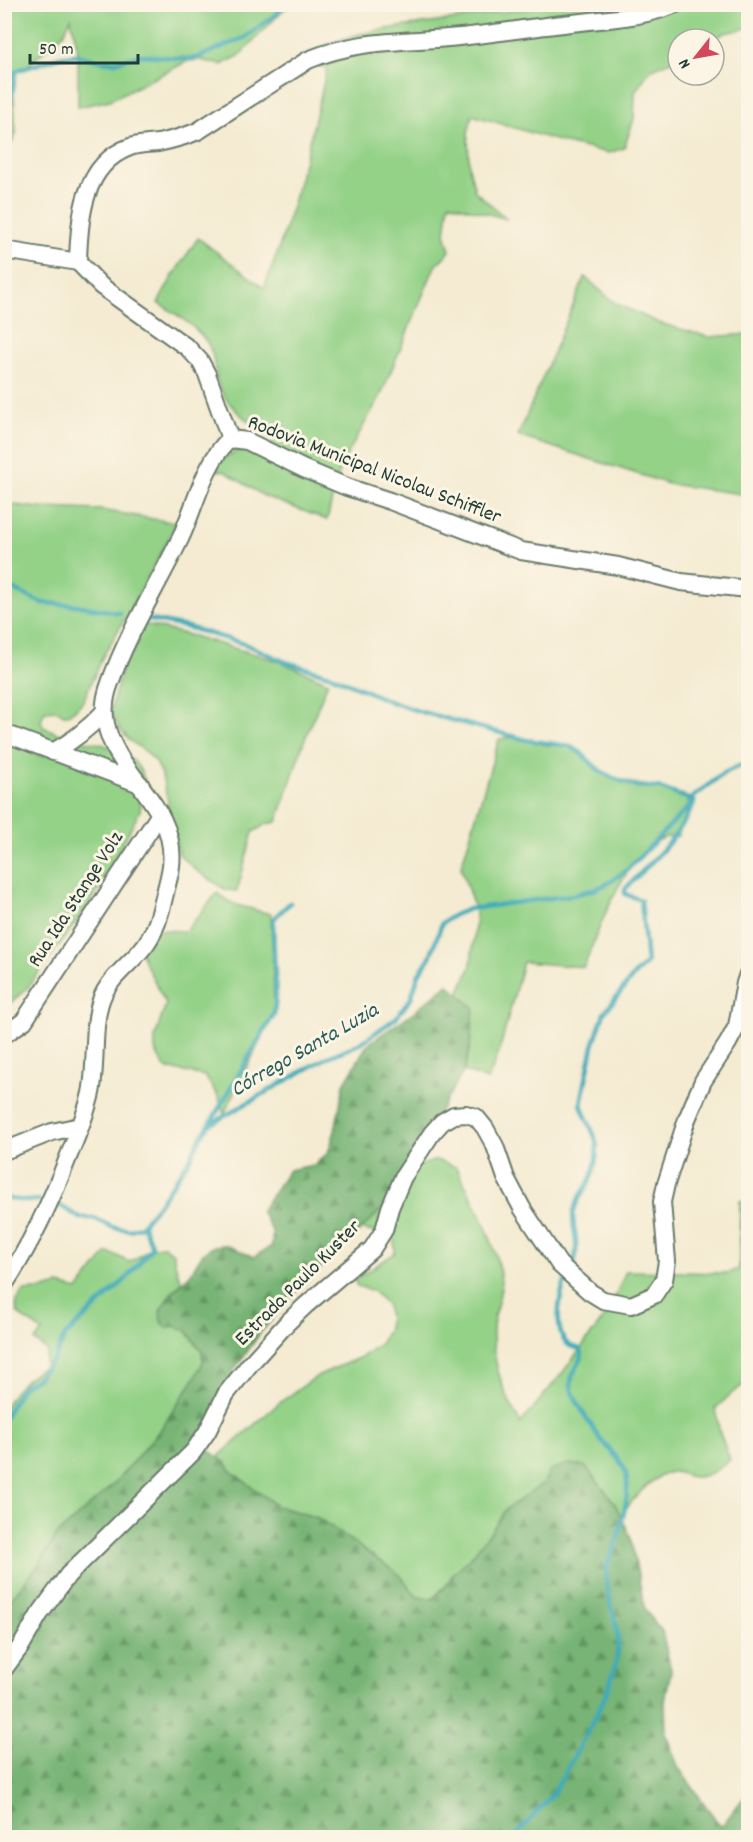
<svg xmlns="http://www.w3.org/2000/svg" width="753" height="1842" font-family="Dekko,sans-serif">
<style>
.grass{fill:#94d288;stroke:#5a885e;stroke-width:1.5}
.forest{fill:url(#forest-firs);stroke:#4b7854;stroke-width:1.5}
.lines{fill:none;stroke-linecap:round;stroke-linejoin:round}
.stream{stroke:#3cabba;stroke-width:4.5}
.minor-casing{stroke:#6a7a6b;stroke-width:20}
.minor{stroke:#fff;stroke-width:16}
.labels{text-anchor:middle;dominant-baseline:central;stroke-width:6;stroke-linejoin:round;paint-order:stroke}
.street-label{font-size:21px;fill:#1f3d34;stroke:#fcf5e5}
.water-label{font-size:22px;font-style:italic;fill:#285e5c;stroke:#fcf5e5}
</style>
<defs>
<pattern id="forest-firs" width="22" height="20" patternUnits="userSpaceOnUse" patternTransform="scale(1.5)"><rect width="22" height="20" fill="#77b474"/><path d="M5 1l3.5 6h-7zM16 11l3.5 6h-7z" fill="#619460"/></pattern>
</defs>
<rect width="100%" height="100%" fill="#fcf5e5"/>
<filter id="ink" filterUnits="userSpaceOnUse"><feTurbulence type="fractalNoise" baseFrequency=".0167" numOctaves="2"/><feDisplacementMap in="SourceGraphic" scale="12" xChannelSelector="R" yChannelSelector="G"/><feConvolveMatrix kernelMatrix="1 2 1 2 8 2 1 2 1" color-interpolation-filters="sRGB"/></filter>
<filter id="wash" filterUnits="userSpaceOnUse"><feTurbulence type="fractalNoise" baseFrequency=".008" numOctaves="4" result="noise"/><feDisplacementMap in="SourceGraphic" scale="24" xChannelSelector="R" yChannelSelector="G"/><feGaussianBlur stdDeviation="1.35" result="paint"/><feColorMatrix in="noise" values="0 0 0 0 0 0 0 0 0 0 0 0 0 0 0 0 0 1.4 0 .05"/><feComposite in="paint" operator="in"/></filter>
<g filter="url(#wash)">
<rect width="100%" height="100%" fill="#f4ebd2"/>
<g class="grass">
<polygon points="5,4 288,4 288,5 239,56 221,65 201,60 188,61 110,100 78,107 78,52 71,18 64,33 25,68 12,72 16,133 5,158"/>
<path d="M546 5H748V28L725 33 714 39H678V58L650 70 635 92 634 119 624 148 609 153 565 143 472 115 468 133 469 167 475 191 507 219 449 203 445 233 450 251 435 266 381 395 340 467 327 520 264 496 224 471 212 470 220 460 247 446 271 449 272 438C253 426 227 407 219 386 214 372 215 352 206 341 195 325 174 313 158 303L174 274 198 238 264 288C293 216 309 144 327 69L303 59C336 32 390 29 431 23 469 17 507 11 546 5Z"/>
<polygon points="585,277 615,303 659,323 709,337 748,334 748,495 669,484 518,436"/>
<polygon points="5,504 40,508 101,510 177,523 125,619 103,656 83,701 75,710 66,715 56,710 45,711 41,720 43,727 69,738 101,744 119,750 133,760 141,771 145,781 140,811 93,899 28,987 5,1008"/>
<polygon points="135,622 193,636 281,662 328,682 303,744 277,822 266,824 253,832 237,891 226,890 197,871 179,854 169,817 168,801 162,776 156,762 145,751 129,740 119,728 110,712"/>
<path d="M518 737C534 742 548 748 565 744L579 753 600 772 622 782 644 785 684 795 690 804 678 836C673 837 667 836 664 838 624 853 598 931 584 967L523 962 499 1052 488 1080 463 1071 470 1046 474 1008 459 994 471 965 476 914 461 867 499 739Z"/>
<polygon points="217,893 233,904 271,914 274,1013 224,1114 218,1096 205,1076 165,1068 155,1050 155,1037 166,1004 144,961 138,943 161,930 186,931"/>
<path d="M436 1160 456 1167C474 1203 497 1241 501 1282 502 1293 496 1306 494 1318 489 1354 502 1393 521 1423L563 1372 609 1311 626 1271 728 1273 739 1269 740 1201H748V1382L732 1393 715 1409 720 1433 730 1460C717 1470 705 1480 688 1476 682 1474 675 1471 670 1472 649 1478 633 1500 620 1516L614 1502 545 1483 506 1509 490 1533 469 1559 453 1574 446 1586 432 1599 417 1597 400 1575 318 1518 277 1506 232 1472 226 1463 218 1457 279 1403 319 1375 361 1357 380 1344 388 1329 389 1319 387 1305 373 1291 357 1286 354 1280 395 1253 394 1237 361 1229 396 1196 419 1166Z"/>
<path d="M164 1246 173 1253 177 1271 182 1282 170 1295 174 1326 186 1330 202 1352 203 1362 195 1378 161 1429 113 1485 57 1535 37 1567 5 1606 4 1408C14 1389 25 1378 44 1367L47 1351 35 1341 42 1331C27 1319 4 1314 24 1291L40 1290 59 1285 78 1290 107 1253C117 1254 121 1259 130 1262 146 1254 145 1247 164 1246Z"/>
</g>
<polygon class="forest" points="448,984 474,1008 470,1046 465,1069 426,1134 396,1196 301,1287 261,1332 230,1376 203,1446 226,1463 232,1472 277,1506 318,1518 400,1575 417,1597 432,1599 446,1586 453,1574 469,1559 490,1533 506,1509 544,1483 550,1470 569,1464 585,1466 614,1502 630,1535 645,1610 662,1631 671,1670 665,1701 666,1734 678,1767 721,1827 748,1792 748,1837 5,1838 5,1660 16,1643 5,1626 5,1606 37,1567 57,1535 113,1485 161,1429 195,1378 203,1362 202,1352 186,1330 174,1326 167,1328 161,1322 160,1311 170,1295 191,1273 203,1253 214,1246 226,1245 254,1257 272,1246 272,1231 261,1211 289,1170 314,1165 328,1153 335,1131 344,1084 367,1045 415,1011"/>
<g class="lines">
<g class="stream">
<path d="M4 112C15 100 12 85 16 71L60 57 75 55 101 61 114 62 142 55 188 59 196 58 246 37 289 4"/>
<polyline points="4,585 42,603 75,605 120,613"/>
<polyline points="146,619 187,627 245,644 286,662 333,676 391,702 418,711 527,740 569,746 580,752 599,770 611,777 636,786 660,788 694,801"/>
<polyline points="691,799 724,773 748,762"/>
<polyline points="211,1122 274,1014 276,997 273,923 275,917 290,903"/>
<polyline points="4,1198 27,1201 39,1200"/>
<polyline points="59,1205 80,1218 94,1218 112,1227 130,1230 140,1227 158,1205 191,1157 200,1138 209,1125 326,1058 361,1043 396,1018 411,998 419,974 430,957 442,923 454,915 469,909 573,895 596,889 610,882 628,869 694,801"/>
<path d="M574 1266C575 1259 577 1251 576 1243 576 1233 571 1222 574 1211 576 1200 584 1192 589 1182 594 1172 597 1158 597 1146 595 1130 584 1118 581 1103L593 1046 604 1013 634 975 647 963 641 900 625 894V889C651 862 679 838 694 803V801"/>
<path d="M4 1418 22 1387 37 1378 54 1359 65 1336 126 1279 151 1248C152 1239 144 1233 143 1224"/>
<path d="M515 1838C524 1824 537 1813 548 1800 559 1786 567 1769 576 1753 593 1721 615 1685 618 1648 620 1621 602 1592 607 1568 608 1561 612 1553 615 1546 621 1527 632 1490 625 1471 621 1459 610 1451 603 1442 594 1431 570 1395 571 1383 571 1372 581 1364 582 1353L578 1348C551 1346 558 1299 565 1282"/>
</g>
</g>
</g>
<g filter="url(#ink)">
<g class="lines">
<defs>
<g id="minor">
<polyline points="4,250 78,262"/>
<path d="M230 439 207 374 200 361 188 348 101 286 78 262C79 219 83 164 130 147 139 144 149 144 158 143 172 140 184 137 198 131L308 60C357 40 397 42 448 38 487 35 525 28 563 24 601 19 639 19 676 4"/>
<polyline points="4,733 140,784"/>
<path d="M53 752C73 741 89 728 104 712"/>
<polyline points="4,1035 24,1021 160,814"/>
<polyline points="4,1151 52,1132 80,1126"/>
<path d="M4 1285C32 1243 51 1202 69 1155 77 1135 86 1115 91 1093 97 1064 92 1027 101 1000 108 979 129 965 142 949 157 932 161 910 166 889 168 881 170 874 171 866 178 805 117 777 106 724 103 710 105 696 110 683 128 632 157 587 180 539 194 510 205 460 230 439L247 441 304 469 347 487 390 501 521 551 618 566 681 582 748 589"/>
<polyline points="4,1669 21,1646 39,1615 68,1575 193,1452 207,1432 226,1394 250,1364 287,1323 306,1305 372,1249 384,1230 390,1208 403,1177 432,1133 442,1122 454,1115 466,1114 476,1117 485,1128 495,1146 506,1178 522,1208 559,1264 590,1292 603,1300 631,1305 654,1295 664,1280 667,1261 662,1202 666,1184 687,1119 703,1081 728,1043 737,1026 745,983 748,974"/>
</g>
</defs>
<use href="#minor" class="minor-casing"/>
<use href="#minor" class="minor"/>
</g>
</g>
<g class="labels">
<g class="street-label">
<text transform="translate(374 471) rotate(21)">Rodovia Municipal Nicolau Schiffler</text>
<text transform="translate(77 900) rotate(-57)">Rua Ida Stange Volz</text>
<text transform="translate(299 1284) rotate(-45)">Estrada Paulo Kuster</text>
</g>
<g class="water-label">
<text transform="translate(305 1051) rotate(-30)">Córrego Santa Luzia</text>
</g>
</g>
<rect width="753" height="1842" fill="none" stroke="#fcf5e5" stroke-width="24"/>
<g transform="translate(696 57) rotate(239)"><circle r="28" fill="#fcf5e5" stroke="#a4ab9e" stroke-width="1.5"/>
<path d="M0-4.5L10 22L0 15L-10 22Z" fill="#d1495b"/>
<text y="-9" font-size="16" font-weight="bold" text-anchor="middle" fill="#1f3d34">N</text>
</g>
<path d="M30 54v9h108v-9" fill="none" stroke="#1f3d34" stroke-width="3"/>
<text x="39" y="54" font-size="18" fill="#1f3d34" stroke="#fcf5e5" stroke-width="4.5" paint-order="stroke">50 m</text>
</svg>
